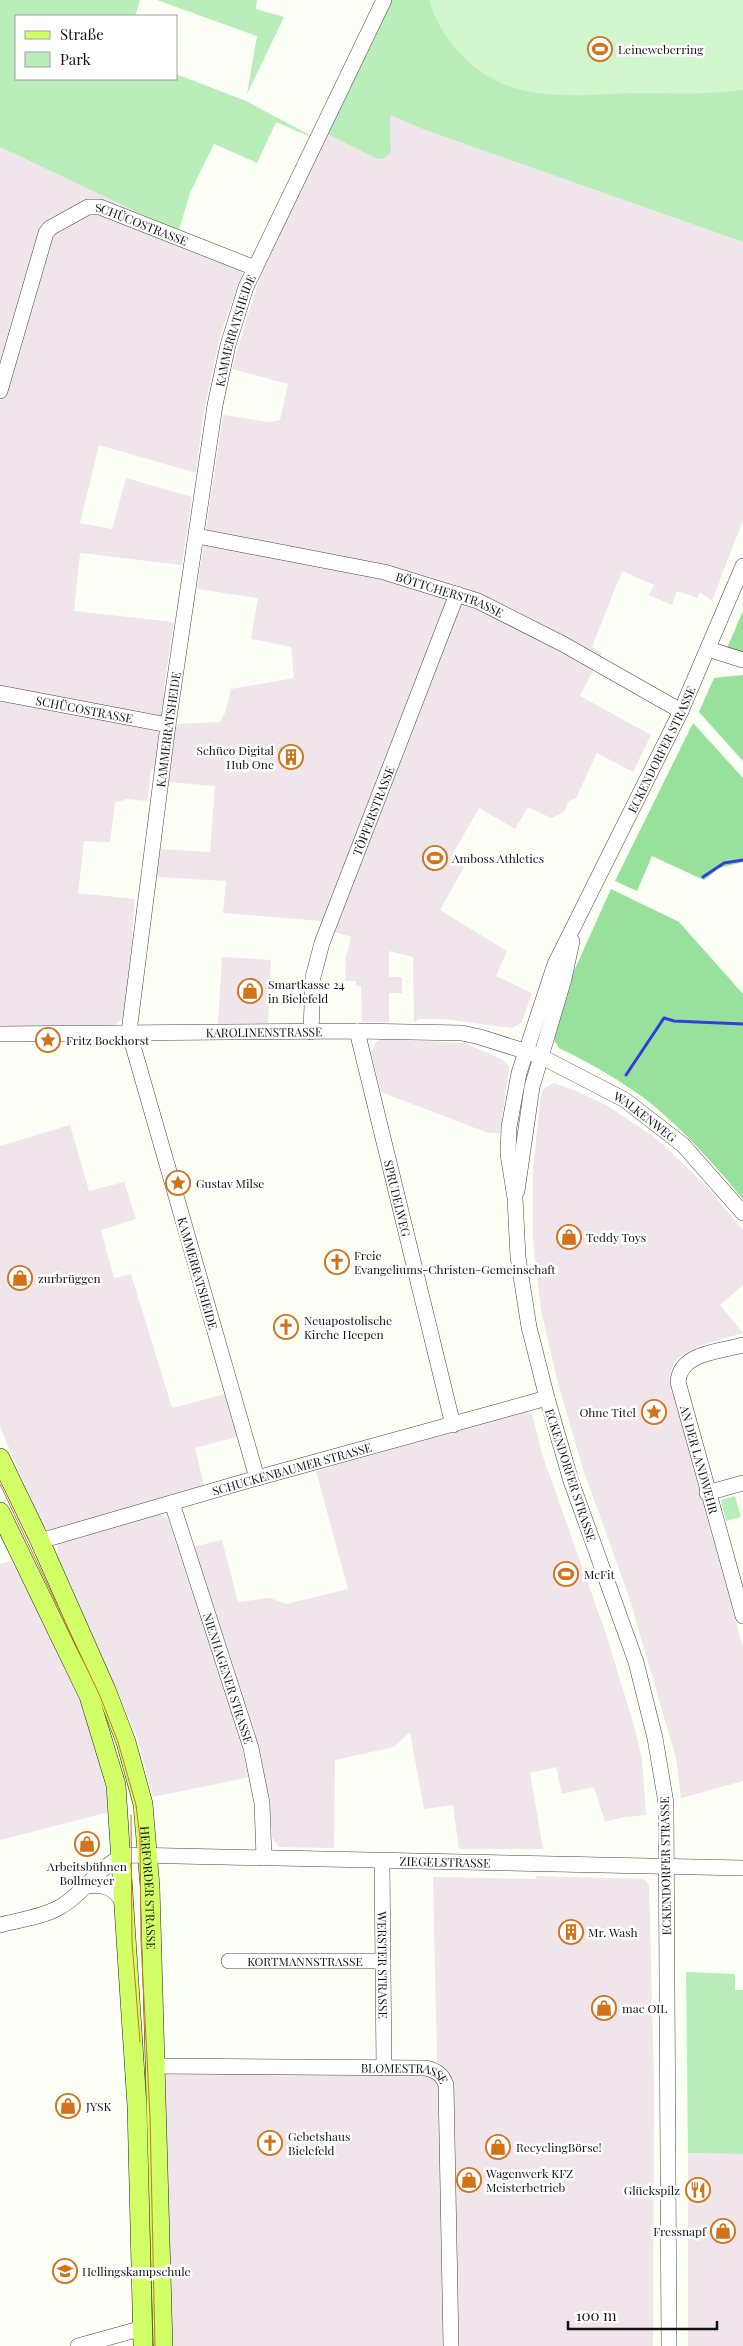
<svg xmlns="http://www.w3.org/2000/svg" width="743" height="2346" font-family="'Playfair Display',serif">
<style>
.industrial{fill:#f0e5eb}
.green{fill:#b9eeba}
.forest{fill:#97e19d}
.pitch{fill:#d1f5cc}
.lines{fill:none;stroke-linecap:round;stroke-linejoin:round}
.stream{stroke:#333eda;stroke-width:3}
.minor-casing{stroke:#444;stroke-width:16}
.major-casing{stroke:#222;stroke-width:20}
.minor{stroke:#fff;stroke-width:15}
.major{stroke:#d2ff65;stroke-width:19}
.tram{stroke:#d0731a;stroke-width:1}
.labels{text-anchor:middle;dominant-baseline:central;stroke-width:5;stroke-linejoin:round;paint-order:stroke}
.poi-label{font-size:12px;fill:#111;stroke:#fff;text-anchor:start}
.street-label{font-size:12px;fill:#111;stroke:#fff}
</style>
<rect width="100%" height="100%" fill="#fbfff5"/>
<g class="industrial">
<polygon points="390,114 425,130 743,242 743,520 712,601 700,592 697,598 677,591 672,605 649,595 654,585 622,571 592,647 602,653 580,696 651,735 633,772 597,753 576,798 569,801 564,812 551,818 528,807 515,829 479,808 450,859 464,867 440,910 507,951 496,976 532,993 522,1022 512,1028 443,1019 420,1019 414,1022 413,957 389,951 389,977 402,977 402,993 389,993 389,1022 362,1022 361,986 356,986 356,981 345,981 346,957 351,937 320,927 321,921 223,913 226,881 156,877 159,849 210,852 215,786 168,782 176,724 220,722 225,713 231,689 294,678 291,647 251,639 258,598 197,589 223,415 269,422 280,420 288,384 232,369 236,354 260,277 327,134 375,158 387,157 391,150"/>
<polygon points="0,147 141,214 248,257 220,336 203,416 196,473 99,445 80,523 112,529 126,478 192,497 182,565 80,553 74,611 174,622 164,687 165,704 155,768 151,770 147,801 127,799 115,803 110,842 84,841 78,893 135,899 126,1009 124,1017 113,1027 0,1029"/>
<polygon points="222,957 271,960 268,1023 218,1024"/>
<polygon points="381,1039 465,1043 503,1060 509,1067 500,1133 488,1133 381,1092 371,1053 376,1042"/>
<polygon points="554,1083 576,1091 606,1105 650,1134 666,1147 707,1187 743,1230 743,1285 720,1305 743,1333 698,1346 678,1358 672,1368 669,1378 743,1648 743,1781 681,1798 676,1758 629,1597 582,1466 557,1380 541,1310 533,1239 533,1167 541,1095 543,1089"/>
<polygon points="70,1125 89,1191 124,1182 136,1219 101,1230 114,1278 131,1274 172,1408 225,1394 237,1437 195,1448 204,1486 51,1531 44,1528 0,1427 0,1146"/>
<polygon points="526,1411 532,1414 542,1454 606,1634 635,1729 642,1759 646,1815 624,1817 605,1822 594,1787 562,1794 556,1767 530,1773 543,1849 459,1849 453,1805 424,1809 410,1732 394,1747 335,1760 334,1848 278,1847 272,1837 269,1803 257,1747 193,1547 222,1540 238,1602 270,1598 286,1604 348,1589 316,1471"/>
<polygon points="160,1514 168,1519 234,1722 250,1777 153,1797 137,1737 57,1554 58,1542"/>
<polygon points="11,1561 30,1595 81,1700 106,1788 109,1812 0,1840 0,1564"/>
<polygon points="536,1876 645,1879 649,1886 654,2080 653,2346 172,2346 165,2059 437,2061 433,1877 536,1879"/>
<polygon points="688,2153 743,2154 743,2346 688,2346"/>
</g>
<g class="green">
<polygon points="0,0 140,0 135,16 16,16 16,79 176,79 176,74 246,101 308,134 313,138 276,122 257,163 214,144 190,193 179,230 141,214 0,147"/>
<polygon points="157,0 257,0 256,9 284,17 247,94 257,36"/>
<polygon points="389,0 743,0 743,242 425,130 390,115 391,150 390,154 383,159 375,158 327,134"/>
<polygon points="735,1496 741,1517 726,1521 721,1500"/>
<polygon points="686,1972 735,1974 735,1990 743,1990 743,2154 688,2153"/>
</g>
<g class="forest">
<polygon points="743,611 743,660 721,662"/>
<polygon points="743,675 743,761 699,712 714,678"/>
<polygon points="693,723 743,778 743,862 719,868 704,880 652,856 637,891 615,881"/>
<path d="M611 889 679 922 743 994V1199C716 1166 686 1133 653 1105 624 1082 592 1064 559 1048L554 1040 564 999 574 971Z"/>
</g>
<path class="pitch" d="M429 0H743V90C708 95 672 93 637 93 602 94 565 98 531 92 482 84 443 46 429 0Z"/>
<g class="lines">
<g class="stream">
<polyline points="703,877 724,863 743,860"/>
<polyline points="626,1075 664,1018 674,1021 743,1024"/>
</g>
<defs>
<g id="minor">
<path id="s1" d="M0 391 46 233 50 228 88 207H100L255 268"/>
<path id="s2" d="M197 536 384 572 478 601 563 644 681 711"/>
<polyline points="708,649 743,660"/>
<path id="s3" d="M0 693 168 725"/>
<path id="s4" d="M357 1031 453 1425"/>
<path id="s5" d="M311 1032 313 977 322 943 457 594"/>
<path id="s6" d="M0 1034 357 1031 462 1033 480 1037 540 1056 625 1100 683 1145 743 1213"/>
<polyline points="517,1191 532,1087 564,979 572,941"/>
<path id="s7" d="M743 1345C720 1352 680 1352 678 1382L743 1616"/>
<path id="s8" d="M257 1478 129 1032 168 725 215 405 228 345 246 287 384 0"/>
<polyline points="707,1493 743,1483"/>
<path id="s9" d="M172 1503 251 1748 262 1803 264 1858"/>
<path id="s10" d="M40 1541 257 1478 547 1398"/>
<path id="s11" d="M382 1861 384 2068"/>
<path d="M85 1886C102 1884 114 1886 123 1903"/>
<path id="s12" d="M0 1925C19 1920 43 1917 60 1907 86 1893 101 1860 131 1855L743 1868"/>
<path id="s13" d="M229 1961H383"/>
<path id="s14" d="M156 2066 426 2068C437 2071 442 2074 446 2085L451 2346"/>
<polyline points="78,2346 143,2328"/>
<path id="s15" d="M669 2346 666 1803 655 1738 636 1662 571 1481 547 1398 529 1327 518 1257 515 1198 508 1154 509 1127 519 1073 555 964 681 711 743 566"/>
</g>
<g id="major">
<path id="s16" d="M0 1458 40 1541 106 1690 126 1742 143 1804 150 1887 163 2346"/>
<polyline points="0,1512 89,1696 116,1785 137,2106 143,2346"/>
</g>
</defs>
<use href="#minor" class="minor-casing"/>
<use href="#major" class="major-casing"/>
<use href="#minor" class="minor"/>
<use href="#major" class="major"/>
<g class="tram">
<polyline points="0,1484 100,1696 118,1742 136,1805 140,1838 141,1941 150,2116 155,2346"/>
<polyline points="131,1815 132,1942 140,2042"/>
</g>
</g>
<defs>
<symbol id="stadium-ring" viewBox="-11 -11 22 22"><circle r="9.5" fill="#fff" stroke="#d0731a" stroke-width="1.5"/><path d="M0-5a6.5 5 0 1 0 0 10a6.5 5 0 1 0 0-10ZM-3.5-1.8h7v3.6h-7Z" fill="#d0731a"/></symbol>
<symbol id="building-ring" viewBox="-11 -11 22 22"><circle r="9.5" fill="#fff" stroke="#d0731a" stroke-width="1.5"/><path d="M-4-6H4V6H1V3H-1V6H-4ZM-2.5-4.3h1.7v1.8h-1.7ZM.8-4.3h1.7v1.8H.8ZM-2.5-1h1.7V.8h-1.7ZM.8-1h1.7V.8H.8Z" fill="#d0731a"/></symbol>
<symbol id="shop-ring" viewBox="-11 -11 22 22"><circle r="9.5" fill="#fff" stroke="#d0731a" stroke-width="1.5"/><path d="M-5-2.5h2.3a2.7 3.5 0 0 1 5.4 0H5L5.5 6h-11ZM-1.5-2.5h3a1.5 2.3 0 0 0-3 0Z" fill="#d0731a"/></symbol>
<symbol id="sight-ring" viewBox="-11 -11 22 22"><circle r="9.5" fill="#fff" stroke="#d0731a" stroke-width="1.5"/><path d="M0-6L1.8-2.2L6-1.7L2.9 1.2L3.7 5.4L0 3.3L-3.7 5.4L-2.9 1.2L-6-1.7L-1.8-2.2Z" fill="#d0731a"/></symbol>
<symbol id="church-ring" viewBox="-11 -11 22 22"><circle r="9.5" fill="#fff" stroke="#d0731a" stroke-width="1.5"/><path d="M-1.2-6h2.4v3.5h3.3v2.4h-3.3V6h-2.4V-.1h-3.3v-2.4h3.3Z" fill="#d0731a"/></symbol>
<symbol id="restaurant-ring" viewBox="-11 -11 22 22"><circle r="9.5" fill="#fff" stroke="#d0731a" stroke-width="1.5"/><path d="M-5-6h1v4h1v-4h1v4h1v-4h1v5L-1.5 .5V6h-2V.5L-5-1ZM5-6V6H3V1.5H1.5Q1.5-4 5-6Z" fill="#d0731a"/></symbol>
<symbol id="school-ring" viewBox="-11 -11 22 22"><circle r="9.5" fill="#fff" stroke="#d0731a" stroke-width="1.5"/><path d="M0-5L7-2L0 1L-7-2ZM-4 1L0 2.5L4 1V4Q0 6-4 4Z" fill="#d0731a"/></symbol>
</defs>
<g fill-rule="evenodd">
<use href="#stadium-ring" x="586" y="35" width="28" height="28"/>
<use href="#building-ring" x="277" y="743" width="28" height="28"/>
<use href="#stadium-ring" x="421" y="844" width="28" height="28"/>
<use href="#shop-ring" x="236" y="977" width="28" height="28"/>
<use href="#sight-ring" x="34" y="1026" width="28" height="28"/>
<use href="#sight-ring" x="164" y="1169" width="28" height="28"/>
<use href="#shop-ring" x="555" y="1223" width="28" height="28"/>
<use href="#church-ring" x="323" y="1248" width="28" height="28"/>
<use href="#shop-ring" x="6" y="1264" width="28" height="28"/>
<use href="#church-ring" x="272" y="1313" width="28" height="28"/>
<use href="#sight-ring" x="640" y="1398" width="28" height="28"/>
<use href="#stadium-ring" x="552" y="1560" width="28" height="28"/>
<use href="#shop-ring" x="73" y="1830" width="28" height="28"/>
<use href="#building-ring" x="557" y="1918" width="28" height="28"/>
<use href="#shop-ring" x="590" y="1994" width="28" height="28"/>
<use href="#shop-ring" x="54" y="2092" width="28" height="28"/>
<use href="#church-ring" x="256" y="2129" width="28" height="28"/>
<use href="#shop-ring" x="484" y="2133" width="28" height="28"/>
<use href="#shop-ring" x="455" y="2166" width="28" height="28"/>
<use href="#restaurant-ring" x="684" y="2176" width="28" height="28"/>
<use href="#shop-ring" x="709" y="2217" width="28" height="28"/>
<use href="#school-ring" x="51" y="2257" width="28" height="28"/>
</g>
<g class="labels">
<g class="poi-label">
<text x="618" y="49">Leineweberring</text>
<text x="274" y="750" text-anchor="end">Schüco Digital<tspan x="274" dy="14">Hub One</tspan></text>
<text x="452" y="858">Amboss Athletics</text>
<text x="268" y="984">Smartkasse 24<tspan x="268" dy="14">in Bielefeld</tspan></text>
<text x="66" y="1040">Fritz Bockhorst</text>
<text x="196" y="1183">Gustav Milse</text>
<text x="586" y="1237">Teddy Toys</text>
<text x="354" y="1255">Freie<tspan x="354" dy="14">Evangeliums-Christen-Gemeinschaft</tspan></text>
<text x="38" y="1278">zurbrüggen</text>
<text x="304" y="1320">Neuapostolische<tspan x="304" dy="14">Kirche Heepen</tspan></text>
<text x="636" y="1412" text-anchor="end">Ohne Titel</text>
<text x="584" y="1574">McFit</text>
<text x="87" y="1866" text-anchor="middle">Arbeitsbühnen<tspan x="87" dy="14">Bollmeyer</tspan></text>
<text x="588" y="1932">Mr. Wash</text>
<text x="622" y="2008">mac OIL</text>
<text x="86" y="2106">JYSK</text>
<text x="288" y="2136">Gebetshaus<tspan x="288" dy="14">Bielefeld</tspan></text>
<text x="516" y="2147">RecyclingBörse!</text>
<text x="486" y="2173">Wagenwerk KFZ<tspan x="486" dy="14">Meisterbetrieb</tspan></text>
<text x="680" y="2190" text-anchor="end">Glückspilz</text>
<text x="706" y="2231" text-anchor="end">Fressnapf</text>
<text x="82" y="2271">Hellingskampschule</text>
</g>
<g class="street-label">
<text stroke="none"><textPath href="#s1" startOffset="271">SCHÜCOSTRASSE</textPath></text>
<text stroke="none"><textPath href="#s8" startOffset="1174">KAMMERRATSHEIDE</textPath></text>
<text stroke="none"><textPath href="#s2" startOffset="260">BÖTTCHERSTRASSE</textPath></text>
<text stroke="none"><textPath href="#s3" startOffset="86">SCHÜCOSTRASSE</textPath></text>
<text stroke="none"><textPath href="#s8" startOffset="769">KAMMERRATSHEIDE</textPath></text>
<text stroke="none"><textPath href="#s15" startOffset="1650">ECKENDORFER STRASSE</textPath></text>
<text stroke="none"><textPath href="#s5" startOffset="232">TÖPFERSTRASSE</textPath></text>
<text stroke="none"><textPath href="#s6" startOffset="264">KAROLINENSTRASSE</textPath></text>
<text stroke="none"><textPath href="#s6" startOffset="665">WALKENWEG</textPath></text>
<text stroke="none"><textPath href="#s4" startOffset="172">SPRUDELWEG</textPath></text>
<text transform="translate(198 1273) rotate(74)">KAMMERRATSHEIDE</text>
<text stroke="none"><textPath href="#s7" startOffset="161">AN DER LANDWEHR</textPath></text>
<text stroke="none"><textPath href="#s10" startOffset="262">SCHUCKENBAUMER STRASSE</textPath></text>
<text transform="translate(571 1475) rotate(72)">ECKENDORFER STRASSE</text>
<text stroke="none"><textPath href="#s9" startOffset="184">NIENHAGENER STRASSE</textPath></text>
<text stroke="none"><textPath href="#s12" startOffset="466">ZIEGELSTRASSE</textPath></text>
<text transform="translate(665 1866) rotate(-91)">ECKENDORFER STRASSE</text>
<text stroke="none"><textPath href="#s16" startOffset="459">HERFORDER STRASSE</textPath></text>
<text stroke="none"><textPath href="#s13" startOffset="76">KORTMANNSTRASSE</textPath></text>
<text stroke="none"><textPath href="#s11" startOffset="104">WERSTER STRASSE</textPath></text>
<text stroke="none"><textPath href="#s14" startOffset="250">BLOMESTRASSE</textPath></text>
</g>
</g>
<rect x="15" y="15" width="162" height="65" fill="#ffffff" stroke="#a0a0a0"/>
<rect x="25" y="31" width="25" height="8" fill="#d2ff65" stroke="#a0a0a0"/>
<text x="60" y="40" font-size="15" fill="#111111">Straße</text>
<rect x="25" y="52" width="25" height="15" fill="#b9eeba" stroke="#a0a0a0"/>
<text x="60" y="65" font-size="15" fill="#111111">Park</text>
<path d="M568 2321v8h149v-8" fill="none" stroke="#111111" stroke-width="2.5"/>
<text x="576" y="2321" font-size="15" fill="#111111" stroke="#ffffff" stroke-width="4" paint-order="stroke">100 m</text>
</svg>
